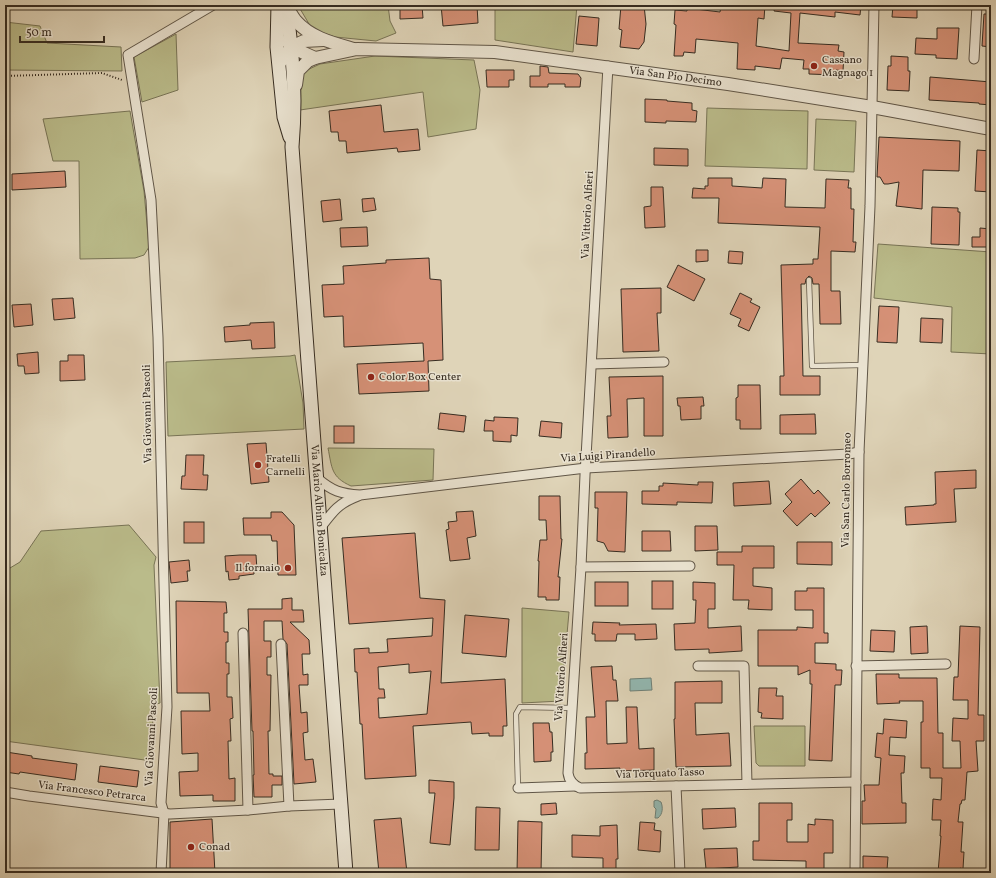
<svg xmlns="http://www.w3.org/2000/svg" width="996" height="878" font-family="Vollkorn,serif">
<style>
.green{fill:#babb8a;stroke:#787456}
.water{fill:#93b8b1;stroke:#6e8077}
.building{fill:#d69177;stroke:#362c21;fill-rule:evenodd}
.lines{fill:none;stroke-linecap:round;stroke-linejoin:round}
.service-casing{stroke:#605647;stroke-width:6}
.minor-casing{stroke:#605647;stroke-width:11}
.tertiary-casing{stroke:#605647;stroke-width:14}
.secondary-casing{stroke:#362c21;stroke-width:15}
.path{stroke:#362c21;stroke-width:2;stroke-dasharray:1 2;stroke-linecap:butt}
.service{stroke:#eae3d1;stroke-width:4.5}
.minor{stroke:#eae3d1;stroke-width:9}
.tertiary{stroke:#eae3d1;stroke-width:12}
.secondary{stroke:#eae3d1;stroke-width:13}
.poi-dot{fill:#8f2418;stroke:#eae3d1;stroke-width:1.5}
.labels{text-anchor:middle;dominant-baseline:central;stroke-width:3;stroke-linejoin:round;paint-order:stroke}
.poi-label{font-size:11px;fill:#362c21;stroke:#eae3d1;text-anchor:start}
.street-label{font-size:11px;fill:#362c21;stroke:#eae3d1}
</style>
<rect width="100%" height="100%" fill="#dfd4b8"/>
<filter id="stains"><feTurbulence type="fractalNoise" baseFrequency=".005" numOctaves="4"/><feColorMatrix values="0 0 0 0 .2 0 0 0 0 .09 0 0 0 0 .02 0 0 0 .5 -.17"/></filter>
<radialGradient id="worn" r=".72"><stop offset=".6" stop-color="#630" stop-opacity="0"/><stop offset="1" stop-color="#630" stop-opacity=".3"/></radialGradient>
<g class="green">
<polygon points="303,5 388,5 390,21 396,33 376,41 335,37 312,29 299,7"/>
<polygon points="495,5 577,5 573,52 495,40"/>
<polygon points="5,22 40,26 47,43 121,47 122,71 5,70"/>
<polygon points="176,34 178,90 142,102 134,57"/>
<polygon points="375,56 474,60 480,90 476,129 428,137 423,92 300,110 300,81 305,71 320,64"/>
<polygon points="707,108 808,111 807,169 705,166"/>
<polygon points="130,111 144,191 149,247 144,255 135,258 80,259 79,161 53,161 43,119"/>
<polygon points="816,119 856,121 854,172 814,170"/>
<polygon points="878,244 991,252 991,354 951,352 952,307 874,298"/>
<polygon points="295,355 303,403 304,429 168,436 166,362 290,356"/>
<path d="M328 448 434 449 433 480 351 486C331 477 332 468 328 448Z"/>
<polygon points="129,525 156,557 154,565 160,703 153,705 152,761 5,741 5,571 20,562 41,531"/>
<polygon points="522,608 569,612 561,701 522,703"/>
<polygon points="754,726 805,726 805,766 759,766 756,763"/>
</g>
<g class="water">
<polygon points="651,678 652,690 630,691 630,679"/>
<path d="M657 800 661 802C663 807 663 814 658 818H655L656 809 654 807V801Z"/>
</g>
<g class="building">
<polygon points="400,5 422,5 423,18 400,19"/>
<polygon points="441,5 477,5 478,23 443,26"/>
<polygon points="621,5 644,5 646,24 644,42 639,49 620,47 622,30 619,29"/>
<polygon points="728,5 765,5 764,19 758,18 756,46 789,51 791,13 774,11 775,5 861,5 860,15 835,12 835,17 800,13 798,43 839,45 838,51 844,52 843,71 836,70 836,75 809,74 809,69 803,69 804,60 782,58 780,69 755,66 755,70 737,69 738,43 696,39 695,53 684,52 683,56 674,56 676,25 674,24 675,10 687,11 687,8 720,12 721,6 727,6"/>
<polygon points="893,5 917,5 917,18 892,17"/>
<polygon points="984,14 991,14 991,47 982,46"/>
<polygon points="579,16 599,18 597,46 576,44"/>
<polygon points="937,28 959,28 957,59 936,58 936,55 915,54 916,38 937,39"/>
<polygon points="891,56 908,57 908,71 910,71 909,91 887,90 888,66 891,66"/>
<polygon points="540,66 548,67 549,73 578,74 581,78 580,87 565,87 565,84 548,84 548,87 530,87 530,76 540,76"/>
<polygon points="486,70 514,70 514,80 509,80 509,87 487,87"/>
<polygon points="930,77 991,82 991,105 979,104 979,103 929,100"/>
<polygon points="645,99 667,100 667,101 692,103 692,110 697,111 696,122 666,121 666,123 645,122"/>
<polygon points="381,105 384,132 418,129 420,150 398,152 397,148 347,153 346,141 339,141 338,132 331,132 329,111"/>
<polygon points="879,137 960,141 959,171 923,170 922,209 896,206 899,182 888,184 884,184 880,177 877,177"/>
<polygon points="654,148 688,149 688,166 654,165"/>
<polygon points="977,150 991,151 991,192 975,191"/>
<polygon points="65,171 66,187 12,190 12,174"/>
<polygon points="708,178 732,178 732,186 762,188 763,178 786,179 785,207 825,208 826,179 849,180 848,188 851,188 851,209 854,209 853,242 856,242 855,252 831,251 831,291 840,291 841,324 820,324 819,284 813,284 812,278 809,276 806,279 805,284 801,284 803,376 820,376 820,395 780,395 780,376 784,376 781,265 813,264 813,259 818,259 820,227 718,223 719,198 692,198 693,188 705,189 705,186 708,186"/>
<polygon points="651,187 663,187 665,227 645,228 644,207 651,206"/>
<polygon points="374,198 376,210 363,212 362,199"/>
<polygon points="340,199 342,220 323,222 321,201"/>
<polygon points="932,207 958,208 958,212 960,212 959,245 931,244"/>
<polygon points="367,227 368,246 341,247 340,228"/>
<polygon points="980,228 991,229 991,247 972,247 972,237 980,237"/>
<polygon points="696,250 708,250 708,261 696,262"/>
<polygon points="729,251 743,252 742,264 728,263"/>
<polygon points="429,258 430,279 441,280 443,360 428,361 429,391 359,394 357,364 424,361 423,343 344,347 343,316 324,317 322,285 344,284 343,266 386,263 386,260"/>
<polygon points="678,265 705,279 694,301 667,287"/>
<polygon points="661,288 661,313 657,313 659,351 623,352 621,289"/>
<polygon points="740,293 752,299 750,302 760,307 749,331 738,326 741,319 730,314"/>
<polygon points="73,298 75,318 54,320 52,299"/>
<polygon points="31,304 33,325 14,327 12,305"/>
<polygon points="879,306 899,307 897,343 877,342"/>
<polygon points="921,318 943,319 942,343 920,342"/>
<polygon points="274,322 275,348 252,349 251,340 225,342 224,327 250,325 250,323"/>
<polygon points="38,352 39,373 25,374 24,366 18,366 17,354"/>
<polygon points="68,355 84,355 85,380 60,381 60,361 68,361"/>
<polygon points="663,376 663,436 644,436 644,398 627,399 628,437 608,438 607,416 611,416 609,377"/>
<polygon points="738,385 760,385 761,429 740,429 740,420 736,420 736,398 738,397"/>
<polygon points="703,397 704,406 701,406 701,419 681,420 680,406 678,406 677,398"/>
<polygon points="440,413 466,416 464,432 438,429"/>
<polygon points="815,414 816,434 780,434 780,415"/>
<polygon points="494,417 518,418 517,436 511,435 511,442 493,441 493,431 484,431 485,420 494,421"/>
<polygon points="541,421 562,423 561,438 539,436"/>
<rect x="334" y="426" width="20" height="17"/>
<polygon points="266,443 269,482 251,484 247,444"/>
<polygon points="186,455 204,455 203,475 208,475 207,490 181,489 182,476 185,476"/>
<polygon points="976,470 976,488 954,489 956,522 906,525 905,507 934,505 934,504 936,504 935,472"/>
<polygon points="801,479 814,494 818,490 830,503 815,517 811,513 797,526 783,511 792,502 785,494"/>
<polygon points="769,481 771,504 734,506 733,483"/>
<polygon points="698,482 713,482 712,503 677,502 677,505 642,504 642,491 659,491 659,486 663,486 663,483 698,485"/>
<polygon points="595,492 627,492 625,552 608,551 604,543 597,541 598,508 595,508"/>
<polygon points="539,496 560,496 561,539 562,539 558,577 560,577 559,600 546,600 546,597 538,597 539,561 538,561 540,540 547,540 546,520 539,520"/>
<polygon points="473,511 476,536 467,538 470,559 450,561 446,530 449,529 448,522 457,521 456,512"/>
<polygon points="271,512 282,512 294,525 296,575 278,575 277,541 272,541 271,535 244,535 243,518 271,518"/>
<rect x="184" y="522" width="20" height="21"/>
<polygon points="695,526 717,526 718,550 695,551"/>
<polygon points="642,531 670,531 671,551 642,551"/>
<path d="M415 533 420 598 445 600 441 683 505 679 507 726H503V736H489V733L472 734 471 722 413 726 416 776 365 779 362 724H360L357 672H355L354 649 369 648V653L388 652 387 639 432 636 433 618 349 624 342 538ZM409 664V673L431 671 427 714 379 718 378 698H385L384 689H379L378 667Z"/>
<polygon points="797,542 832,542 832,565 797,564"/>
<polygon points="742,546 774,546 774,568 753,568 753,586 772,588 772,610 748,609 749,600 733,600 734,565 717,565 717,552 742,552"/>
<polygon points="240,555 256,555 257,570 254,570 254,574 239,576 239,579 229,580 228,571 226,572 225,556"/>
<polygon points="189,560 190,571 187,571 188,581 171,583 169,562"/>
<rect x="652" y="581" width="21" height="28"/>
<rect x="595" y="582" width="33" height="24"/>
<polygon points="693,582 715,583 715,609 708,609 708,628 741,626 742,651 709,653 709,649 675,650 674,624 695,623 696,600 693,600"/>
<polygon points="807,588 824,588 824,633 828,633 828,643 815,643 815,663 836,664 836,670 842,670 841,685 835,685 832,761 809,760 812,684 810,684 810,670 798,675 798,666 758,666 758,630 797,630 797,627 813,628 813,610 795,610 795,591 807,591"/>
<polygon points="292,598 292,610 303,610 304,622 290,622 309,640 310,654 302,654 303,675 308,674 308,685 299,685 301,713 307,712 308,732 303,733 305,760 313,759 316,782 294,784 287,644 283,639 282,621 264,621 264,641 271,641 271,657 267,657 267,675 271,675 270,731 268,731 269,774 273,774 273,776 282,776 282,785 272,785 272,797 254,797 253,775 254,775 253,731 252,731 248,609 282,609 282,599"/>
<polygon points="176,601 226,602 227,613 224,613 224,632 228,632 228,642 226,642 226,663 229,663 229,674 227,674 227,697 232,697 233,718 230,719 231,741 228,741 229,779 235,778 235,801 213,801 213,795 180,796 179,772 198,771 198,753 182,754 181,711 210,711 209,693 177,693"/>
<polygon points="465,615 509,619 506,657 462,653"/>
<polygon points="593,622 620,623 619,625 656,624 657,639 635,640 635,634 617,634 616,641 595,641 595,634 592,634"/>
<polygon points="927,626 928,653 911,654 910,627"/>
<polygon points="960,626 980,627 978,715 984,715 984,741 976,741 978,771 967,772 965,800 962,800 961,804 960,804 958,822 963,822 961,852 964,852 963,869 960,868 959,872 949,872 949,873 938,873 941,836 940,836 941,820 932,820 933,799 941,800 942,778 930,778 930,768 921,768 921,722 923,722 923,701 899,701 900,703 877,704 876,674 899,674 899,678 937,678 938,733 943,733 943,768 961,768 960,741 952,741 953,718 968,719 968,700 953,700 954,677 958,677"/>
<polygon points="871,630 895,631 894,652 870,651"/>
<polygon points="612,666 613,680 616,680 618,701 606,701 607,744 627,743 626,707 637,707 639,749 654,748 654,770 620,771 620,768 585,769 585,753 587,753 586,717 595,717 591,667"/>
<polygon points="722,681 722,703 695,703 696,735 729,733 731,766 676,767 674,719 675,719 675,682"/>
<polygon points="759,688 777,688 776,696 783,696 783,719 761,718 762,713 758,712"/>
<polygon points="884,719 907,721 906,738 890,737 889,755 905,756 904,773 901,773 902,803 906,803 906,823 862,824 862,801 865,801 864,785 879,785 881,758 875,757 877,733 883,734"/>
<polygon points="533,723 549,723 550,732 552,732 553,752 551,752 551,761 534,762"/>
<polygon points="6,752 32,756 32,758 77,764 75,780 20,772 19,774 5,772"/>
<polygon points="100,766 139,771 137,787 98,782"/>
<polygon points="429,780 454,782 454,798 450,845 430,843 435,793 429,793"/>
<polygon points="556,803 557,814 541,815 541,804"/>
<polygon points="759,803 792,803 792,820 787,820 787,842 808,842 808,824 815,825 815,819 833,820 833,853 824,853 824,873 806,873 806,861 753,860 753,841 759,841"/>
<polygon points="476,807 500,808 499,850 475,850"/>
<polygon points="735,808 736,827 703,829 702,809"/>
<polygon points="401,818 407,873 379,873 374,820"/>
<polygon points="212,819 215,873 170,873 170,822"/>
<polygon points="518,821 542,822 541,873 517,873"/>
<polygon points="640,822 655,823 654,830 661,831 660,852 638,850"/>
<polygon points="617,825 618,859 616,859 616,873 603,873 603,858 572,857 572,835 600,836 600,826"/>
<polygon points="737,848 738,867 706,869 704,849"/>
<polygon points="863,856 888,857 887,870 880,869 880,873 863,873"/>
</g>
<g class="lines">
<defs>
<g id="service">
<polyline points="809,280 812,366 863,365"/>
<polyline points="518,788 516,714 520,707 572,708"/>
</g>
<g id="minor">
<polyline points="974,59 977,5"/>
<path d="M608 66 585 475 581 567 568 773C569 781 573 785 580 788L856 782"/>
<polyline points="592,364 664,362"/>
<path d="M317 478C332 491 341 494 360 495L586 468 849 454 859 452"/>
<path d="M321 527C333 511 339 503 358 496"/>
<polyline points="581,567 690,566"/>
<polyline points="243,633 248,810"/>
<polyline points="281,644 289,806"/>
<polyline points="698,666 744,666 747,784"/>
<polyline points="856,666 946,664"/>
<polyline points="676,786 680,873"/>
<polyline points="518,788 575,786"/>
<polyline points="5,792 29,796 170,814 248,810 289,806 341,804"/>
<polyline points="161,873 164,813 161,803 167,707 158,337 151,200 128,55 213,5"/>
<polyline points="855,873 859,452 870,206 874,5"/>
</g>
<g id="tertiary">
<path d="M286 5C289 10 292 16 296 21 311 38 333 43 354 49"/>
<polyline points="287,41 291,47 315,58"/>
<polyline points="279,64 291,47 304,41 323,40"/>
<path id="s1" d="M296 85 298 71 308 61 315 58 357 49 495 52 728 84 872 107 991 129"/>
</g>
<g id="secondary">
<polyline points="278,5 277,47 284,117 290,137"/>
<path id="s2" d="M285 5C294 52 296 100 292 147L346 873"/>
</g>
</defs>
<use href="#service" class="service-casing"/>
<use href="#minor" class="minor-casing"/>
<use href="#tertiary" class="tertiary-casing"/>
<use href="#secondary" class="secondary-casing"/>
<polyline class="path" points="5,76 102,73 122,80"/>
<use href="#service" class="service"/>
<use href="#minor" class="minor"/>
<use href="#tertiary" class="tertiary"/>
<use href="#secondary" class="secondary"/>
</g>
<g class="poi-dot">
<circle cx="814" cy="66" r="4"/>
<circle cx="371" cy="377" r="4"/>
<circle cx="258" cy="465" r="4"/>
<circle cx="288" cy="568" r="4"/>
<circle cx="191" cy="847" r="4"/>
</g>
<g class="labels">
<g class="poi-label">
<text x="822" y="60">Cassano<tspan x="822" dy="13">Magnago 1</tspan></text>
<text x="379" y="377">Color Box Center</text>
<text x="266" y="459">Fratelli<tspan x="266" dy="13">Carnelli</tspan></text>
<text x="280" y="568" text-anchor="end">Il fornaio</text>
<text x="199" y="847">Conad</text>
</g>
<g class="street-label">
<text stroke="none"><textPath href="#s1" startOffset="399">Via San Pio Decimo</textPath></text>
<text transform="translate(588 215) rotate(-87)">Via Vittorio Alfieri</text>
<text transform="translate(148 414) rotate(-91)">Via Giovanni Pascoli</text>
<text transform="translate(608 456) rotate(-4)">Via Luigi Pirandello</text>
<text transform="translate(847 490) rotate(-89)">Via San Carlo Borromeo</text>
<text stroke="none"><textPath href="#s2" startOffset="507">Via Mario Albino Bonicalza</textPath></text>
<text transform="translate(562 677) rotate(-86)">Via Vittorio Alfieri</text>
<text transform="translate(152 737) rotate(-87)">Via Giovanni Pascoli</text>
<text transform="translate(660 774) rotate(-2)">Via Torquato Tasso</text>
<text transform="translate(92 792) rotate(7)">Via Francesco Petrarca</text>
</g>
</g>
<rect width="996" height="878" fill="none" stroke="#dfd4b8" stroke-width="20"/>
<rect x="6" y="6" width="984" height="866" fill="none" stroke="#362c21" stroke-width="2"/>
<rect x="10" y="10" width="976" height="858" fill="none" stroke="#362c21"/>
<path d="M20 36v6h84v-6" fill="none" stroke="#362c21" stroke-width="2"/>
<text x="26" y="36" font-size="12" fill="#362c21" stroke="#eae3d1" stroke-width="3" paint-order="stroke">50 m</text>
<rect width="100%" height="100%" filter="url(#stains)"/>
<rect width="100%" height="100%" fill="url(#worn)"/>
</svg>
